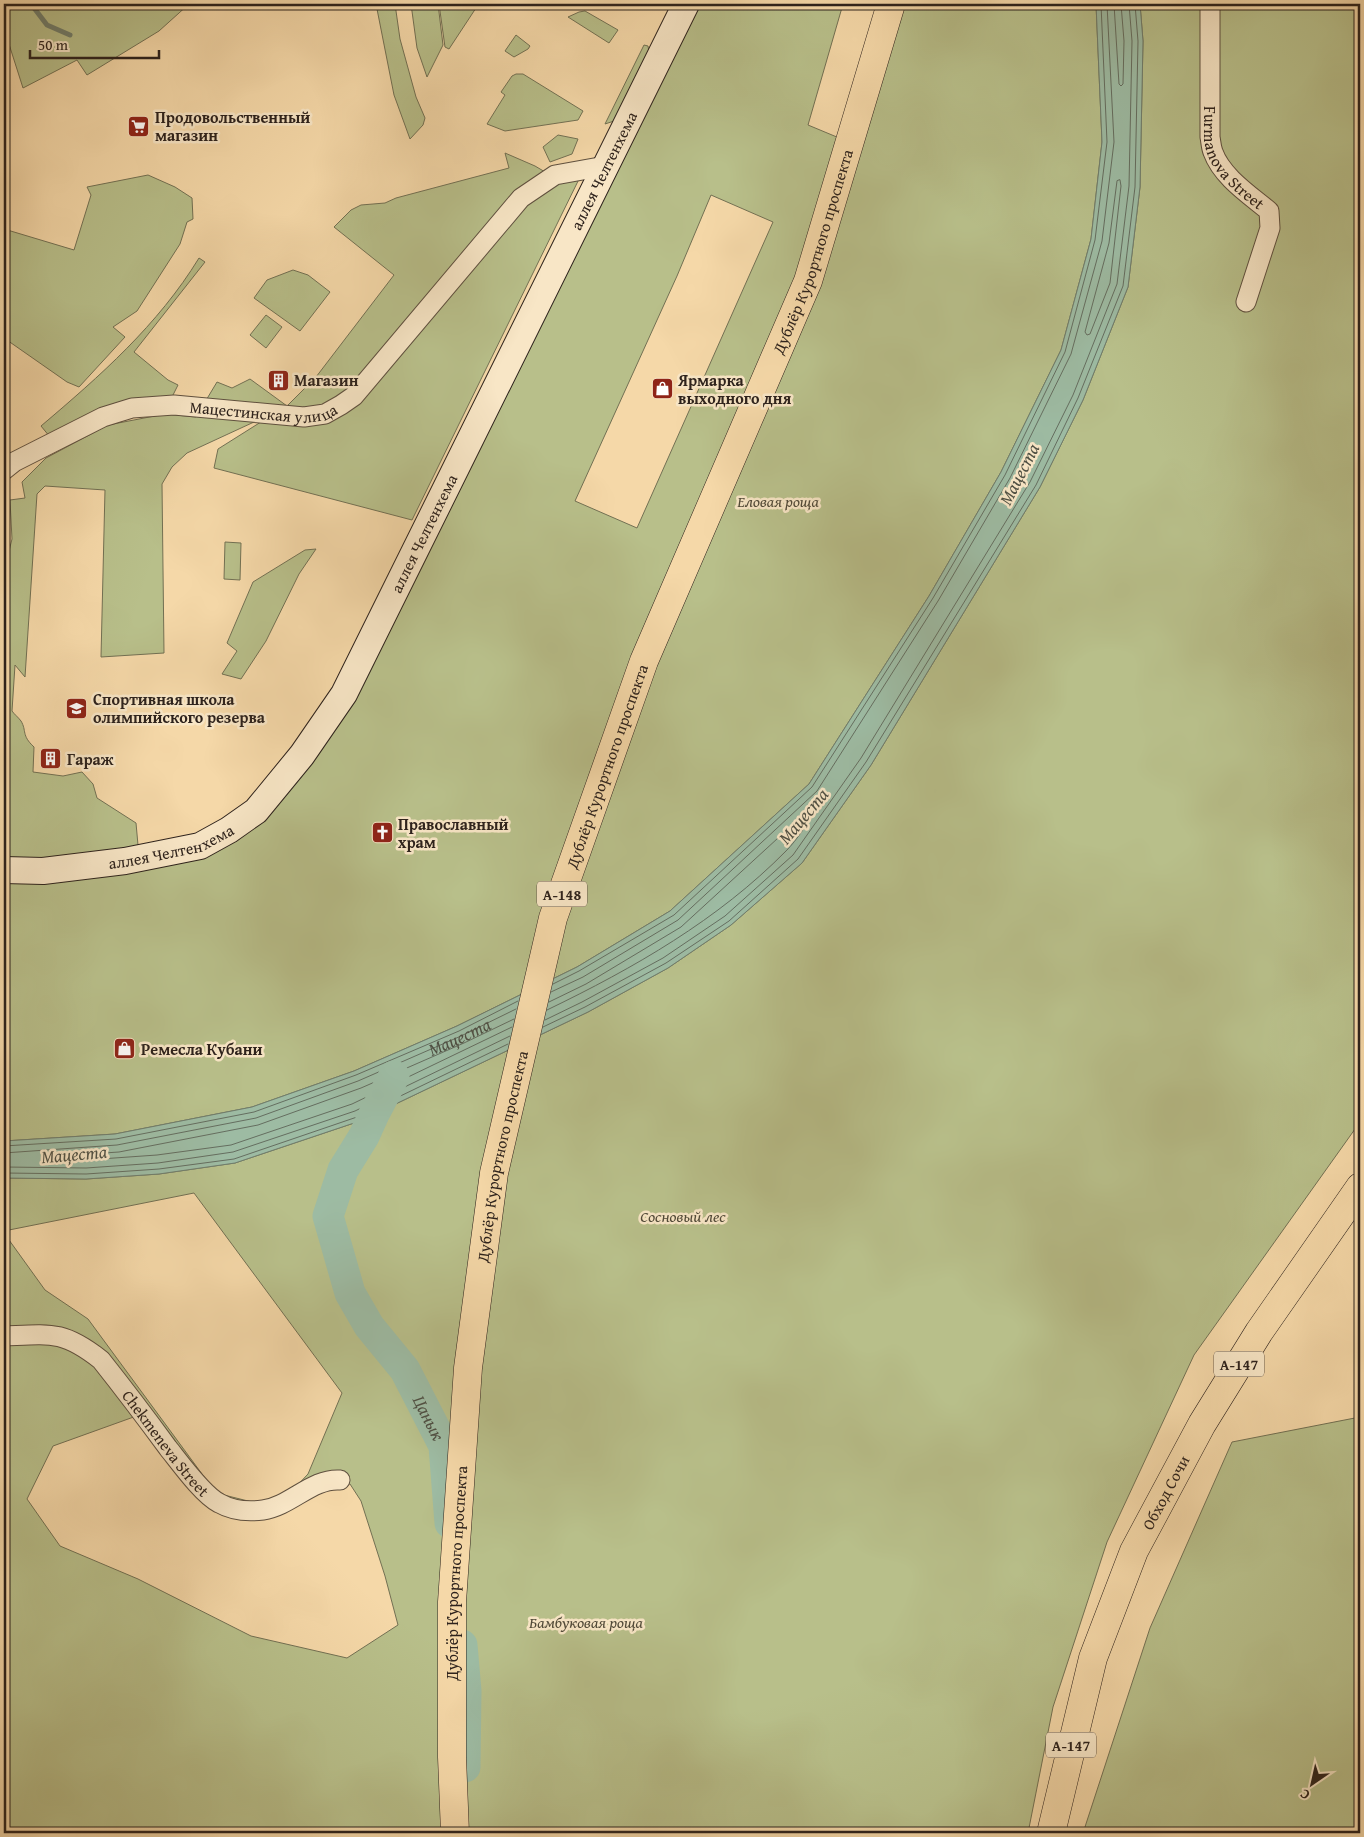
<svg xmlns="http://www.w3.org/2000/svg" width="1364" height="1837" font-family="'Gentium Book Plus',serif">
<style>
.green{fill:#b8bf8a;stroke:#727053;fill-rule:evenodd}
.water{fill:#9dbba3;stroke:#707e6d}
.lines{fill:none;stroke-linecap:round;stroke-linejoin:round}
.shore{stroke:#656e60;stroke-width:1}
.stream{stroke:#707e6d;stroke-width:5}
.river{stroke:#9dbba3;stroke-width:31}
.street-casing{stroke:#5f503f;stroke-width:21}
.secondary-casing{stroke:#2d221c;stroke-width:28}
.highway-casing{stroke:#2d221c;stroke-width:29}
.street{stroke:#f8e6c6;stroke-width:19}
.secondary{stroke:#f8e6c6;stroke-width:26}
.highway{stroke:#f5d8a8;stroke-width:28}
.labels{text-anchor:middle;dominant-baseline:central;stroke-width:5;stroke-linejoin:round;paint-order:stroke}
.shield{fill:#f8e6c6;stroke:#6a5d4f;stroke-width:1}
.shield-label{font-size:15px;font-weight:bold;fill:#2d221c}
.poi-label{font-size:16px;font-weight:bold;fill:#2d221c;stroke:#f8e6c6;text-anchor:start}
.street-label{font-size:16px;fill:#2d221c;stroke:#f8e6c6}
.park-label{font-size:16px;font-style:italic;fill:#504938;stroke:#f8e6c6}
.water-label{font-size:18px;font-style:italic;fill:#4f5044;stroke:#f8e6c6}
</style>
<rect width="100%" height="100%" fill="#f5d8a8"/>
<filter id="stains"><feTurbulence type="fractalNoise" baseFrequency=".004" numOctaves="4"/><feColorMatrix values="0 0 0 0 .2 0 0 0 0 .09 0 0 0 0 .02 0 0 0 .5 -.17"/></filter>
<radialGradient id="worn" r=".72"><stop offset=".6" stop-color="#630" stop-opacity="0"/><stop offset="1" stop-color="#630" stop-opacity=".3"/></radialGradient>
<g class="green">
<polygon points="4,4 189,4 159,31 87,75 77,60 23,88 8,41 4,36"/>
<polygon points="376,4 395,4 400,39 416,97 425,118 423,125 410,139 394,95"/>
<polygon points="411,4 438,4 443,45 427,77 417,48"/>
<polygon points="439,4 468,4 476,8 449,49 445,47"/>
<path d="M686 4H843L808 125 844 140 883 4H1096L1102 142 1091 239 1061 350 1001 472 929 596 809 784 670 911 577 967 457 1026 354 1071 252 1107 115 1134 4 1141V571L12 539 10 500 25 498 22 482 46 458 108 425 165 414 196 417 217 382 232 388 250 379 287 406 316 377 394 275 334 227 351 210 361 205 385 203 396 198 509 168 505 153 535 166 557 179 581 175 412 520 214 468 218 449 280 410 187 453 172 467 162 484 164 653 101 657 105 490 45 486 37 494 25 677 15 665 12 711C14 714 18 717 21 721 27 731 21 735 34 747L33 772 63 776 82 772 93 784 97 798 136 823 138 845 200 846 303 754ZM711 195 773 222 637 528 575 501 677 276Z"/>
<path d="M1140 4H1360V1122L1194 1355 1107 1542 1053 1707 1028 1833H4V1233L45 1290 88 1319 216 1493 264 1505 291 1492 308 1474 342 1393 194 1193 4 1231V1178L86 1179 159 1174 235 1163 360 1121 588 1012 668 968 731 925 802 863 871 765 1040 487 1083 400 1128 287 1140 187 1143 41ZM142 1414 190 1476 217 1503 231 1509 246 1511 264 1510 282 1505 297 1496 332 1480 350 1484 361 1501 385 1576 398 1625 347 1658 251 1636 138 1579 60 1546 27 1499 53 1446Z"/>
<polygon points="585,11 618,30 609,43 568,17 579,12"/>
<polygon points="516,35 530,46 528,49 514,57 505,51"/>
<polygon points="644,45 648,46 649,52 614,121 605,124"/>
<polygon points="516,74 523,74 583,111 578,120 505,131 487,124 505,95 501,92 512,76"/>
<polygon points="558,135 578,139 572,154 550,162 543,147"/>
<polygon points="148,175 175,187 192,198 193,219 187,222 180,244 137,311 113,327 125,337 79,387 67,382 4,338 4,229 74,250 91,195 87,187"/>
<path d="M199 258 205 262 134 352 168 380 178 385 171 399 50 437 41 426C100 376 158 325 199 258Z"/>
<polygon points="293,270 308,275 330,292 300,331 254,298 267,280"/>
<polygon points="266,315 282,327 266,348 250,335"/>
<polygon points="225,542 241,543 240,580 224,579"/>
<polygon points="316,549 299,574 266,641 241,679 222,674 237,651 227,643 253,582 305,550"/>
<polygon points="1360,1417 1360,1833 1083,1833 1150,1628 1232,1442"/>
</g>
<polygon class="water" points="1096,4 1140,4 1143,41 1140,187 1128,287 1083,400 1040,487 871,765 802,863 731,925 668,968 588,1012 360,1121 235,1163 159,1174 86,1179 4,1178 4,1141 115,1134 252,1107 354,1071 457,1026 577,967 670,911 809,784 929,596 1001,472 1061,350 1091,239 1102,142"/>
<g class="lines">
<g class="shore">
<polyline points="1114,4 1119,84 1121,86 1123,84 1124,41 1121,4"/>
<polygon points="1120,180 1121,186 1110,283 1090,334 1087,335 1085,332 1109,243 1117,181"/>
<polyline points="553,984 579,971 674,915 812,787 933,598 1005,475 1065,352 1095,240 1107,142 1101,4"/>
<polyline points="551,992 583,977 678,920 817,791 938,601 1010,478 1071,354 1102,241 1114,142 1107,4"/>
<path d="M547 1010C634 968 718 920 786 851 798 839 808 822 817 808V805H814L681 927 586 984 549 1002"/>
<polyline points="545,1020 582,1002 663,958 725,916 793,855 861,758 1030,482 1073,395 1117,284 1129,186 1132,41 1129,4"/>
<polyline points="512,1027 352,1104 231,1145 157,1155 86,1160 74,1160 72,1158 74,1155 119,1152 258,1125 361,1088 464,1043 514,1019"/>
<polyline points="543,1027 585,1007 666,963 729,921 798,859 866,762 1036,485 1078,398 1123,286 1135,187 1138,41 1135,4"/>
<polyline points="4,1146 116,1139 254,1112 356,1075 459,1031 518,1001"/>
<path id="s1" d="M4 1153 117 1145 256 1118 358 1081 461 1036 516 1009"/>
<polyline points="4,1167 86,1168 158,1163 233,1152 355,1111 510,1036"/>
<polyline points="4,1173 86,1174 159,1169 234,1159 357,1117 508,1044"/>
</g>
<polyline class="stream" points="31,4 47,25 70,35"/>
<g class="river">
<path id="s2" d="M394 1076 374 1114 364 1136 343 1170 328 1216 350 1293 369 1326 405 1370 444 1446 450 1523"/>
<polyline points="462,1645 466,1691 465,1767"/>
</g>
<defs>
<g id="street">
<path id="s3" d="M1210 4V137C1211 142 1211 147 1213 152 1222 177 1250 195 1269 211L1270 228 1246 302"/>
<path id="s4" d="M4 470 14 462 103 417 132 408 174 405 304 417 325 414 341 405 354 396 521 198 555 175 605 166"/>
<path id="s5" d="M4 1336C50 1334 63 1330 101 1360 124 1389 146 1418 168 1448 180 1463 203 1495 219 1503 233 1511 248 1512 263 1510 291 1506 312 1478 340 1480"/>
</g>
<g id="secondary">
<path id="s6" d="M4 870 43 871 125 861 200 846 229 830 256 811 302 755 344 694 686 4"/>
</g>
<g id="highway">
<path id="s7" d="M455 1833 452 1757V1602L468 1368 494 1173 553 918 644 661 808 281 891 4"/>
<path id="s8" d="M1051 1833 1093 1658 1134 1551 1202 1424 1259 1332 1360 1187"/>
</g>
</defs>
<use href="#street" class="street-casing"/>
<use href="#secondary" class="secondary-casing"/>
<use href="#highway" class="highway-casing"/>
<use href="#street" class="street"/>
<use href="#secondary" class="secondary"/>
<use href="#highway" class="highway"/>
</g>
<defs>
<symbol id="supermarket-square" viewBox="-11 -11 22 22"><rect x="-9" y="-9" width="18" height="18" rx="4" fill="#8f2418" stroke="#f8e6c6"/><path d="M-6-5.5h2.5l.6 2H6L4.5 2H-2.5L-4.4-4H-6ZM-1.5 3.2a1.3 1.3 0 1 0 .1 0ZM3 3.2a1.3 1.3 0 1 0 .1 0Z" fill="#fff"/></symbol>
<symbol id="building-square" viewBox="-11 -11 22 22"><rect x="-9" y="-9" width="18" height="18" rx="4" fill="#8f2418" stroke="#f8e6c6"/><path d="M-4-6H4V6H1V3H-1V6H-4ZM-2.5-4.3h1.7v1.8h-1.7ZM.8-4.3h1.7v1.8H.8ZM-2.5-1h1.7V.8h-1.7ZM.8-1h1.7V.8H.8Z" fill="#fff"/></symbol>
<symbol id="shop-square" viewBox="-11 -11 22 22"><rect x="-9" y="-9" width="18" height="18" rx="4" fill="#8f2418" stroke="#f8e6c6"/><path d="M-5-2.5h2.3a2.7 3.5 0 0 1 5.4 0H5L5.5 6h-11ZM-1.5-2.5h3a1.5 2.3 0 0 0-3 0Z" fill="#fff"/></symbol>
<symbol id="school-square" viewBox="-11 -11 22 22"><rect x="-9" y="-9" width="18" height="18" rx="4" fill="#8f2418" stroke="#f8e6c6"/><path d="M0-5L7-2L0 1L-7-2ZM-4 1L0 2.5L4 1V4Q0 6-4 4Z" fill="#fff"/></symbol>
<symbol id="church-square" viewBox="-11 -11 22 22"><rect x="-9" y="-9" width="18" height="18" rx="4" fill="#8f2418" stroke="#f8e6c6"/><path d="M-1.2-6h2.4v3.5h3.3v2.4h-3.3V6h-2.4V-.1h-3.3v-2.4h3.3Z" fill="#fff"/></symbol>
</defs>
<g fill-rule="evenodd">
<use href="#supermarket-square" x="126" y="114" width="25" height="25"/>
<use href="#building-square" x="266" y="368" width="25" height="25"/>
<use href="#shop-square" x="650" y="376" width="25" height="25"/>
<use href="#school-square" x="64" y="696" width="25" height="25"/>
<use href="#building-square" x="38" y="746" width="25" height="25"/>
<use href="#church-square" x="370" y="820" width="25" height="25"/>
<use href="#shop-square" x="112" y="1036" width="25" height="25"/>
</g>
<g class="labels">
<g class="shield">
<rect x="537" y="881.5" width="50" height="25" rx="4"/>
<rect x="1214" y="1351.5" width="50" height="25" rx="4"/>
<rect x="1046" y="1732.5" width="50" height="25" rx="4"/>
</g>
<g class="shield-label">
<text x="562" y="894">А-148</text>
<text x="1239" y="1364">А-147</text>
<text x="1071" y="1745">А-147</text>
</g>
<g class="poi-label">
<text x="155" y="117">Продовольственный<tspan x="155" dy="18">магазин</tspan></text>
<text x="294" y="380">Магазин</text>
<text x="678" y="380">Ярмарка<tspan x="678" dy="18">выходного дня</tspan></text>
<text x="93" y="699">Спортивная школа<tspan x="93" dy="18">олимпийского резерва</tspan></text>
<text x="67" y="759">Гараж</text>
<text x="398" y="824">Православный<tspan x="398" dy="18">храм</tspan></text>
<text x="141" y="1049">Ремесла Кубани</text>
</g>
<g class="street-label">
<text stroke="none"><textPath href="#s3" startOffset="162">Furmanova Street</textPath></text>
<text stroke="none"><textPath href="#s6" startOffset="995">аллея Челтенхема</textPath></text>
<text stroke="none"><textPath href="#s7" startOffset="1640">Дублёр Курортного проспекта</textPath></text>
<text stroke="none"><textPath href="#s4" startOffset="275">Мацестинская улица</textPath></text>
<text stroke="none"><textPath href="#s6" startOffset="590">аллея Челтенхема</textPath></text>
<text stroke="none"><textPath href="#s7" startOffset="1085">Дублёр Курортного проспекта</textPath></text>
<text stroke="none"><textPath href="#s6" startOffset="170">аллея Челтенхема</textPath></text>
<text stroke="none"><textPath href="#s7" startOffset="680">Дублёр Курортного проспекта</textPath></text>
<text stroke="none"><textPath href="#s5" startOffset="209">Chekmeneva Street</textPath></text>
<text stroke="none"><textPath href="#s8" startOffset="361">Обход Сочи</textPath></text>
<text stroke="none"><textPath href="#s7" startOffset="260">Дублёр Курортного проспекта</textPath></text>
</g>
<g class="park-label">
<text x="778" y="501">Еловая роща</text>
<text x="683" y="1216">Сосновый лес</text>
<text x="586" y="1622">Бамбуковая роща</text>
</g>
<g class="water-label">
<text transform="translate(1019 474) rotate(-63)">Мацеста</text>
<text transform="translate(803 816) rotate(-50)">Мацеста</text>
<text stroke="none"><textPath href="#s1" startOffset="474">Мацеста</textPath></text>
<text transform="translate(74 1154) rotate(-5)">Мацеста</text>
<text stroke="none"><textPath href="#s2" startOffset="384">Цанык</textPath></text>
</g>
</g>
<rect width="1364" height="1837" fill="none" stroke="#f5d8a8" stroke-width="20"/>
<rect x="5" y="5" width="1354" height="1827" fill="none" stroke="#2d221c" stroke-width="2.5"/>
<rect x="10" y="10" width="1344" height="1817" fill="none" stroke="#2d221c"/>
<g transform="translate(1312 1784) rotate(214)" stroke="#f8e6c6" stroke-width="4" paint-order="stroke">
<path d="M0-4L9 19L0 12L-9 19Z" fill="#2d221c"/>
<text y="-8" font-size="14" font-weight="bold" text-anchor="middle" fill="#2d221c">С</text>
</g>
<path d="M30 50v8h129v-8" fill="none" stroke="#2d221c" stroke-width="2.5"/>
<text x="38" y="50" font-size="15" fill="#2d221c" stroke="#f8e6c6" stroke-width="4" paint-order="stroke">50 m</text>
<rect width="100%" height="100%" filter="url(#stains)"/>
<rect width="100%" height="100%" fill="url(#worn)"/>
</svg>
